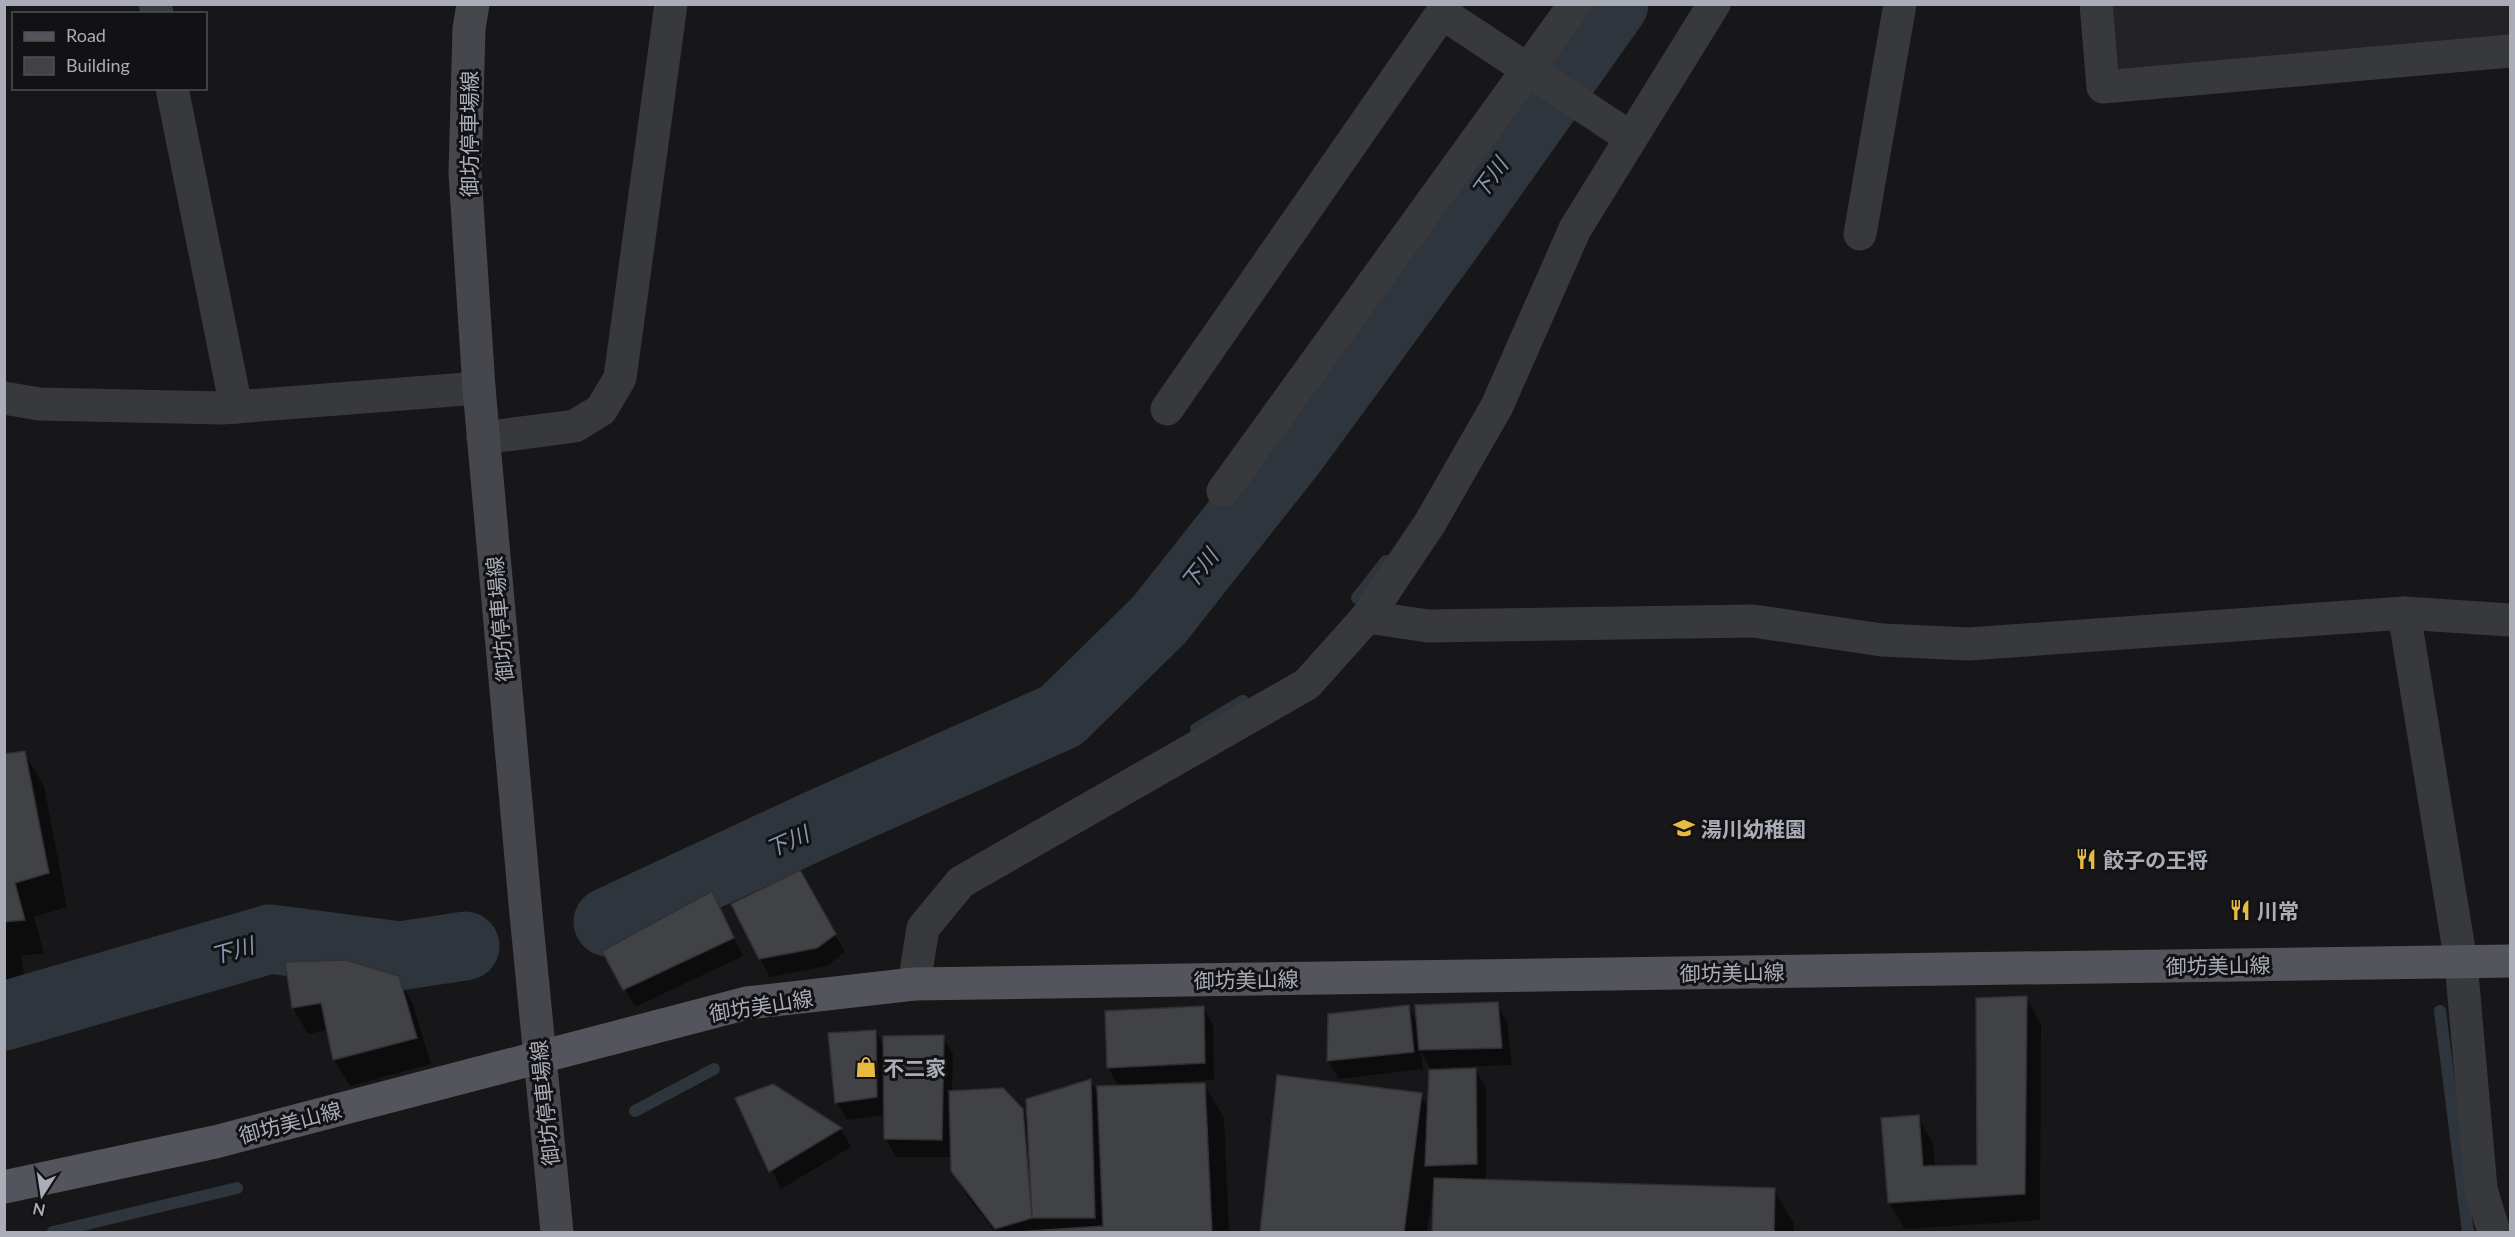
<svg xmlns="http://www.w3.org/2000/svg" width="2515" height="1237" font-family="Lato,'Noto Sans JP',sans-serif">
<style>
.built{fill:#232326}
.shadow{fill:#0007}
.lines{fill:none;stroke-linecap:round;stroke-linejoin:round}
.stream{stroke:#2e353c;stroke-width:12}
.river{stroke:#2e353c;stroke-width:69}
.building{fill:#414246;stroke:#313135;stroke-width:1.5}
.street{stroke:#38393d;stroke-width:33}
.secondary{stroke:#46474d;stroke-width:33}
.primary{stroke:#54555c;stroke-width:33}
.labels{text-anchor:middle;dominant-baseline:central;stroke-width:6;stroke-linejoin:round;paint-order:stroke}
.street-label{font-size:21px;fill:#aaadb8;stroke:#121214}
.poi-label{font-size:21px;font-weight:bold;fill:#aaadb8;stroke:#121214;text-anchor:start}
.water-label{font-size:22px;font-style:italic;fill:#8398b1;stroke:#121214}
</style>
<rect width="100%" height="100%" fill="#171719"/>
<polygon class="built" points="2099,5 2510,5 2510,40 2109,76"/>
<g class="shadow">
<polygon points="24,753 44,786 67,907 34,917 44,953 21,956 25,979 4,985 4,755"/>
<polygon points="800,872 845,952 827,966 770,977 760,959"/>
<polygon points="712,893 743,956 635,1007 604,952"/>
<polygon points="398,978 413,1004 431,1064 350,1086 334,1060 328,1030 308,1034 293,1008"/>
<polygon points="2026,998 2041,1024 2040,1220 1905,1229 1889,1203 1918,1117 1933,1143 1935,1167 1979,1166"/>
<polygon points="1497,1004 1507,1022 1512,1065 1430,1068 1421,1052 1423,1069 1339,1079 1328,1061 1330,1015 1408,1006 1418,1023"/>
<polygon points="1203,1008 1213,1025 1214,1080 1158,1083 1159,1086 1204,1084 1224,1118 1229,1232 995,1232 968,1197 952,1170 952,1157 896,1157 886,1139 885,1115 847,1120 837,1102 876,1032 884,1047 943,1037 953,1054 952,1092 1022,1110 1029,1122 1090,1081 1099,1095 1119,1087 1108,1067"/>
<polygon points="1475,1070 1486,1088 1486,1181 1774,1190 1794,1224 1794,1232 1434,1232 1435,1189 1433,1189 1427,1232 1261,1232 1279,1077 1421,1095 1429,1109"/>
<polygon points="773,1085 841,1129 851,1147 781,1189 737,1099"/>
</g>
<g class="lines">
<g class="stream">
<polyline points="1357,598 1386,561"/>
<polyline points="1196,729 1243,701"/>
<polyline points="2440,1011 2468,1232"/>
<polyline points="635,1111 714,1069"/>
<polyline points="53,1232 237,1188"/>
</g>
<g class="river">
<polyline points="608,922 814,826 1061,716 1159,620 1294,449 1452,233 1614,4"/>
<polyline points="4,1016 270,939 399,956 465,946"/>
</g>
</g>
<g class="building">
<polygon points="25,751 49,873 15,883 25,920 4,922 4,754"/>
<polygon points="800,870 836,934 817,948 759,959 731,904"/>
<polygon points="712,891 734,938 623,990 602,951"/>
<polygon points="346,960 399,976 417,1038 333,1060 321,1003 292,1008 285,962"/>
<polygon points="2027,996 2025,1194 1888,1203 1881,1118 1919,1115 1923,1166 1977,1165 1976,998"/>
<polygon points="1498,1002 1502,1048 1419,1050 1415,1005"/>
<polygon points="1409,1005 1414,1052 1327,1061 1328,1014"/>
<polygon points="1204,1006 1205,1063 1107,1068 1105,1011"/>
<polygon points="876,1030 877,1097 835,1103 828,1033"/>
<polygon points="944,1035 942,1140 884,1139 883,1036"/>
<polygon points="1476,1068 1477,1164 1425,1166 1429,1070"/>
<polygon points="1277,1075 1422,1093 1404,1232 1260,1232"/>
<polygon points="1091,1079 1095,1218 1032,1218 1026,1099"/>
<polygon points="1205,1083 1212,1232 1016,1232 1103,1226 1097,1086"/>
<polygon points="773,1084 842,1128 769,1172 735,1098"/>
<polygon points="1003,1088 1023,1109 1032,1218 995,1229 951,1171 949,1091"/>
<polygon points="1434,1178 1775,1188 1774,1232 1432,1232"/>
</g>
<g class="lines">
<g class="street">
<polyline points="155,4 157,14"/>
<polyline points="2096,4 2103,87 2510,51"/>
<polyline points="172,88 236,407"/>
<polyline points="1860,234 1900,4"/>
<polyline points="4,398 39,404 222,408 479,388"/>
<polyline points="1167,409 1442,13 1631,138"/>
<polyline points="483,438 575,426 601,410 620,378 671,4"/>
<polyline points="1223,491 1575,4"/>
<polyline points="2404,613 2461,962 2481,1189 2494,1232"/>
<polyline points="1367,617 1428,626 1753,621 1882,640 1969,644 2404,613 2510,620"/>
<polyline points="914,984 923,928 961,882 1307,684 1367,617 1430,523 1497,406 1575,229 1714,4"/>
</g>
<polyline class="secondary" points="473,4 469,29 465,173 479,388 526,914 557,1232"/>
<polyline class="primary" points="4,1187 215,1142 747,1003 914,984 2510,961"/>
</g>
<defs>
<symbol id="school-bare" viewBox="-9 -9 18 18"><path d="M0-5L7-2L0 1L-7-2ZM-4 1L0 2.5L4 1V4Q0 6-4 4Z" fill="#e7ba41" stroke="#121214" stroke-width="2.5" paint-order="stroke"/></symbol>
<symbol id="restaurant-bare" viewBox="-9 -9 18 18"><path d="M-5-6h1v4h1v-4h1v4h1v-4h1v5L-1.5 .5V6h-2V.5L-5-1ZM5-6V6H3V1.5H1.5Q1.5-4 5-6Z" fill="#e7ba41" stroke="#121214" stroke-width="2.5" paint-order="stroke"/></symbol>
<symbol id="shop-bare" viewBox="-9 -9 18 18"><path d="M-5-2.5h2.3a2.7 3.5 0 0 1 5.4 0H5L5.5 6h-11ZM-1.5-2.5h3a1.5 2.3 0 0 0-3 0Z" fill="#e7ba41" stroke="#121214" stroke-width="2.5" paint-order="stroke"/></symbol>
</defs>
<g fill-rule="evenodd">
<use href="#school-bare" x="1669" y="813" width="30" height="30"/>
<use href="#restaurant-bare" x="2071" y="844" width="30" height="30"/>
<use href="#restaurant-bare" x="2225" y="895" width="30" height="30"/>
<use href="#shop-bare" x="851" y="1052" width="30" height="30"/>
</g>
<g class="labels">
<g class="street-label">
<text transform="translate(468 134) rotate(-90)">御坊停車場線</text>
<text transform="translate(499 619) rotate(-95)">御坊停車場線</text>
<text transform="translate(2218 965) rotate(-1)">御坊美山線</text>
<text transform="translate(1732 972) rotate(-1)">御坊美山線</text>
<text transform="translate(1246 979) rotate(-1)">御坊美山線</text>
<text transform="translate(761 1005) rotate(-9)">御坊美山線</text>
<text transform="translate(544 1103) rotate(-96)">御坊停車場線</text>
<text transform="translate(290 1122) rotate(-15)">御坊美山線</text>
</g>
<g class="poi-label">
<text x="1701" y="828">湯川幼稚園</text>
<text x="2103" y="859">餃子の王将</text>
<text x="2257" y="910">川常</text>
<text x="883" y="1067">不二家</text>
</g>
<g class="water-label">
<text transform="translate(1489 178) rotate(-54)">下川</text>
<text transform="translate(1199 569) rotate(-52)">下川</text>
<text transform="translate(787 841) rotate(-24)">下川</text>
<text transform="translate(232 950) rotate(-16)">下川</text>
</g>
</g>
<rect width="2515" height="1237" fill="none" stroke="#aaadb8" stroke-width="12"/>
<rect x="12" y="12" width="195" height="78" fill="#121214" stroke="#4f5056" stroke-width="1.5"/>
<rect x="24" y="32" width="30" height="9" fill="#54555c" stroke="#4f5056" stroke-width="1.5"/>
<text x="66" y="42" font-size="18" fill="#aaadb8">Road</text>
<rect x="24" y="57" width="30" height="18" fill="#414246" stroke="#4f5056" stroke-width="1.5"/>
<text x="66" y="72" font-size="18" fill="#aaadb8">Building</text>
<g transform="translate(42 1195) rotate(192)" stroke="#121214" stroke-width="4.5" paint-order="stroke">
<path d="M0-4.5L10 22L0 15L-10 22Z" fill="#aaadb8"/>
<text y="-9" font-size="16" font-weight="bold" text-anchor="middle" fill="#aaadb8">N</text>
</g>
</svg>
